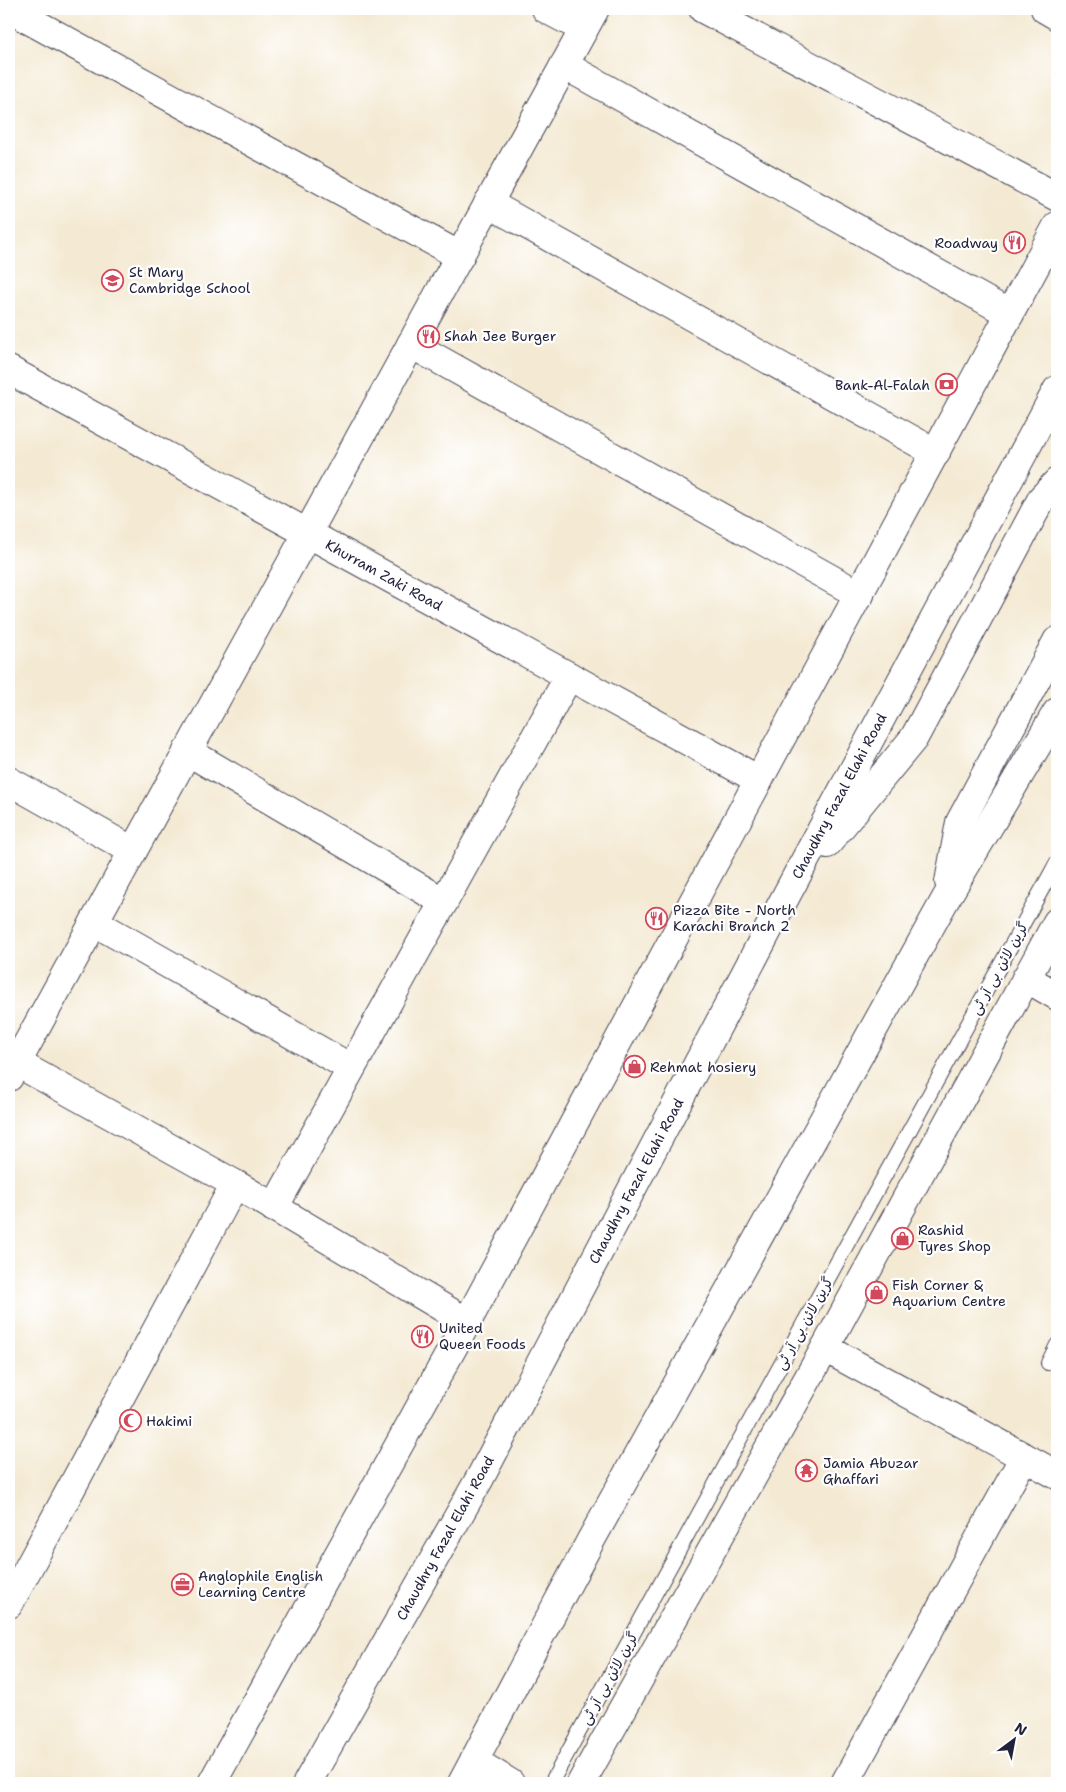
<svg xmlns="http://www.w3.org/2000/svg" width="1066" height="1792" font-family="'Shantell Sans','Playpen Sans Arabic',sans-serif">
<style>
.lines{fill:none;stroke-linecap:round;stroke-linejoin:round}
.lane-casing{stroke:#424052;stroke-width:16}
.street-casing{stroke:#424052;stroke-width:30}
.secondary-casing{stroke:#424052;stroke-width:30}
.primary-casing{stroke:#424052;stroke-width:30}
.lane{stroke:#fff;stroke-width:14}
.street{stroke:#fff;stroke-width:28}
.secondary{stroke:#fff;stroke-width:28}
.primary{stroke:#fff;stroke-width:28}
.labels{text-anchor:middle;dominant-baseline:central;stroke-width:4.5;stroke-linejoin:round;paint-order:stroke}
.poi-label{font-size:14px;fill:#22223b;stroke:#fff;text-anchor:start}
.street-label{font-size:14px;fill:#22223b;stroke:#fff}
</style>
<rect width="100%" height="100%" fill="#fff"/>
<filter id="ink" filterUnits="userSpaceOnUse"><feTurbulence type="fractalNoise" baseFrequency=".02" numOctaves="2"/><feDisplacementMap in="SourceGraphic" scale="10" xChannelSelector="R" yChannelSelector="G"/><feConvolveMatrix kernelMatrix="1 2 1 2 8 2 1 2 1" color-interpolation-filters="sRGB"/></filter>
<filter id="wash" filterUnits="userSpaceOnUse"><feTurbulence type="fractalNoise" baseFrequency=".0096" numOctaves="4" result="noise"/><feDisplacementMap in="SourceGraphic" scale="20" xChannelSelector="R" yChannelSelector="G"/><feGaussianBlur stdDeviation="1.12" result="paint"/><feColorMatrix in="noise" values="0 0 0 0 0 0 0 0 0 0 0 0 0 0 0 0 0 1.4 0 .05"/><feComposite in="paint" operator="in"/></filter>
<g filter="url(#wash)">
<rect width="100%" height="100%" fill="#f4ead4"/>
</g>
<g filter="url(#ink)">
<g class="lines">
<defs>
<g id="lane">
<polyline points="1048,1363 1057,1345"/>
<polyline points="551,1783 1057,862"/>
</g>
<g id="street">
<polyline points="9,9 460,256"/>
<polyline points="546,9 584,29"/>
<polyline points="703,9 1057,197"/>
<polyline points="1045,9 1057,16"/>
<polyline points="564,65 1010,314"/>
<polyline points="488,203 936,453"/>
<polyline points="411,344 860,595"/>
<polyline points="187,751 444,902"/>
<polyline points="9,781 133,851"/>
<polyline points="94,922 351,1068"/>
<polyline points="1026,978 1057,996"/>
<polyline points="17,1063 235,1184 467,1322"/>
<polyline points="9,1077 595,9"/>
<polyline points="274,1208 569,676"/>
<polyline points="825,1348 1057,1475"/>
<polyline points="9,1604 235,1184"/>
<polyline points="474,1761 510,1783"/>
<polyline points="212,1783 467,1322 1057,226"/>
<polyline points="581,1783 825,1348 1057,922"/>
<polyline points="845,1783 1024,1457"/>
</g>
<polyline id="secondary" points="9,370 759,780"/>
<g id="primary">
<polyline points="827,844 914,738 1042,498 1057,482"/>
<polyline points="949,882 960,822 1057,641"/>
<polyline points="307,1783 480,1478 787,894 1057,390"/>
<polyline points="462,1783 591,1540 945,900 1057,712"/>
</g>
</defs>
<use href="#lane" class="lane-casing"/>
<use href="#street" class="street-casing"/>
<use href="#secondary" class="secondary-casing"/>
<use href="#primary" class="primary-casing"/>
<use href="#lane" class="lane"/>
<use href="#street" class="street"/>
<use href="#secondary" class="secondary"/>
<use href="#primary" class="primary"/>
</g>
</g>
<defs>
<symbol id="restaurant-ring" viewBox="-11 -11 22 22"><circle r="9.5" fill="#fff" stroke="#d1495b" stroke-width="1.5"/><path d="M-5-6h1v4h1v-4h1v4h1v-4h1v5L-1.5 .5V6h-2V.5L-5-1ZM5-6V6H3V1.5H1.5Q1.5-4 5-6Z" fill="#d1495b"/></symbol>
<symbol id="school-ring" viewBox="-11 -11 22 22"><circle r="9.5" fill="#fff" stroke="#d1495b" stroke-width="1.5"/><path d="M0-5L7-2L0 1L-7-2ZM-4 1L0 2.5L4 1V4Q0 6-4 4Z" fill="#d1495b"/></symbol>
<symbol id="bank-ring" viewBox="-11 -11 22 22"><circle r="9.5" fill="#fff" stroke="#d1495b" stroke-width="1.5"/><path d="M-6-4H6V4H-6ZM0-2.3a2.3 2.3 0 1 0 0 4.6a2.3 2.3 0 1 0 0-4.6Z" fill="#d1495b"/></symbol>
<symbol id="shop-ring" viewBox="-11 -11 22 22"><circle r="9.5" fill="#fff" stroke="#d1495b" stroke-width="1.5"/><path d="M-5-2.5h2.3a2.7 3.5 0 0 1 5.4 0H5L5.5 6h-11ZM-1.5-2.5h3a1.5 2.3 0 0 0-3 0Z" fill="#d1495b"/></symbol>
<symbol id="mosque-ring" viewBox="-11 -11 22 22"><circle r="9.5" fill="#fff" stroke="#d1495b" stroke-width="1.5"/><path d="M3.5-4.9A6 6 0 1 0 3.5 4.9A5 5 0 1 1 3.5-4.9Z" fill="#d1495b"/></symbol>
<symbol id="temple-ring" viewBox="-11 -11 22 22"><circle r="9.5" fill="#fff" stroke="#d1495b" stroke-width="1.5"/><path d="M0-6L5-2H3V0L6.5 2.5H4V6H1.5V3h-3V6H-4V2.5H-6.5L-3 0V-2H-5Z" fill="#d1495b"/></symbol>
<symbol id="office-ring" viewBox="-11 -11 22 22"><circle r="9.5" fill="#fff" stroke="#d1495b" stroke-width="1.5"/><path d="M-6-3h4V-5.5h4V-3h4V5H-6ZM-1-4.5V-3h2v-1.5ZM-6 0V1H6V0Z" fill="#d1495b"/></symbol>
</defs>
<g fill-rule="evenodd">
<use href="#restaurant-ring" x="1002" y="230" width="25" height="25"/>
<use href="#school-ring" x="100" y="268" width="25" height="25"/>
<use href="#restaurant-ring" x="416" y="324" width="25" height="25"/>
<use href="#bank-ring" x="934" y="372" width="25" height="25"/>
<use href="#restaurant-ring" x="644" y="906" width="25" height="25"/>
<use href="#shop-ring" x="622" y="1054" width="25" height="25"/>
<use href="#shop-ring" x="890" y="1226" width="25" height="25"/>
<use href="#shop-ring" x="864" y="1280" width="25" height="25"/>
<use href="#restaurant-ring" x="410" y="1324" width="25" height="25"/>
<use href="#mosque-ring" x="118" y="1408" width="25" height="25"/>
<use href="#temple-ring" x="794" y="1458" width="25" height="25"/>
<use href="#office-ring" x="170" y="1572" width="25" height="25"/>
</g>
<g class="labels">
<g class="poi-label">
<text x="998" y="243" text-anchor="end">Roadway</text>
<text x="129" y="272">St Mary<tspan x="129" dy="16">Cambridge School</tspan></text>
<text x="444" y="336">Shah Jee Burger</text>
<text x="930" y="385" text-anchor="end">Bank-Al-Falah</text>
<text x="673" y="910">Pizza Bite - North<tspan x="673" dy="16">Karachi Branch 2</tspan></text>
<text x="650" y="1067">Rehmat hosiery</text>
<text x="918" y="1230">Rashid<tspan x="918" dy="16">Tyres Shop</tspan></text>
<text x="892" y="1285">Fish Corner &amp;<tspan x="892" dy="16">Aquarium Centre</tspan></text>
<text x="439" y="1328">United<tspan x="439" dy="16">Queen Foods</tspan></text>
<text x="146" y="1421">Hakimi</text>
<text x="823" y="1463">Jamia Abuzar<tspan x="823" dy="16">Ghaffari</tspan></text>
<text x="198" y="1576">Anglophile English<tspan x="198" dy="16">Learning Centre</tspan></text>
</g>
<g class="street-label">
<text transform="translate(384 575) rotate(29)">Khurram Zaki Road</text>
<text transform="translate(839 796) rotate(-62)">Chaudhry Fazal Elahi Road</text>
<text transform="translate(999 968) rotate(-61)">گرین لائن بی آر ٹی</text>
<text transform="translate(636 1181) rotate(-62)">Chaudhry Fazal Elahi Road</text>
<text transform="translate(804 1323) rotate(-61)">گرین لائن بی آر ٹی</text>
<text transform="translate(445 1538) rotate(-61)">Chaudhry Fazal Elahi Road</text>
<text transform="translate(609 1678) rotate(-61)">گرین لائن بی آر ٹی</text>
</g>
</g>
<rect width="1066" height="1792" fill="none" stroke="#fff" stroke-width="30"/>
<g transform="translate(1014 1740) rotate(32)" stroke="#ffffff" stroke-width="4" paint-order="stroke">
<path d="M0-4L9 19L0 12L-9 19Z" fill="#22223b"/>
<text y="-8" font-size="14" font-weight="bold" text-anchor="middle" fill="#22223b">N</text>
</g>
</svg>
